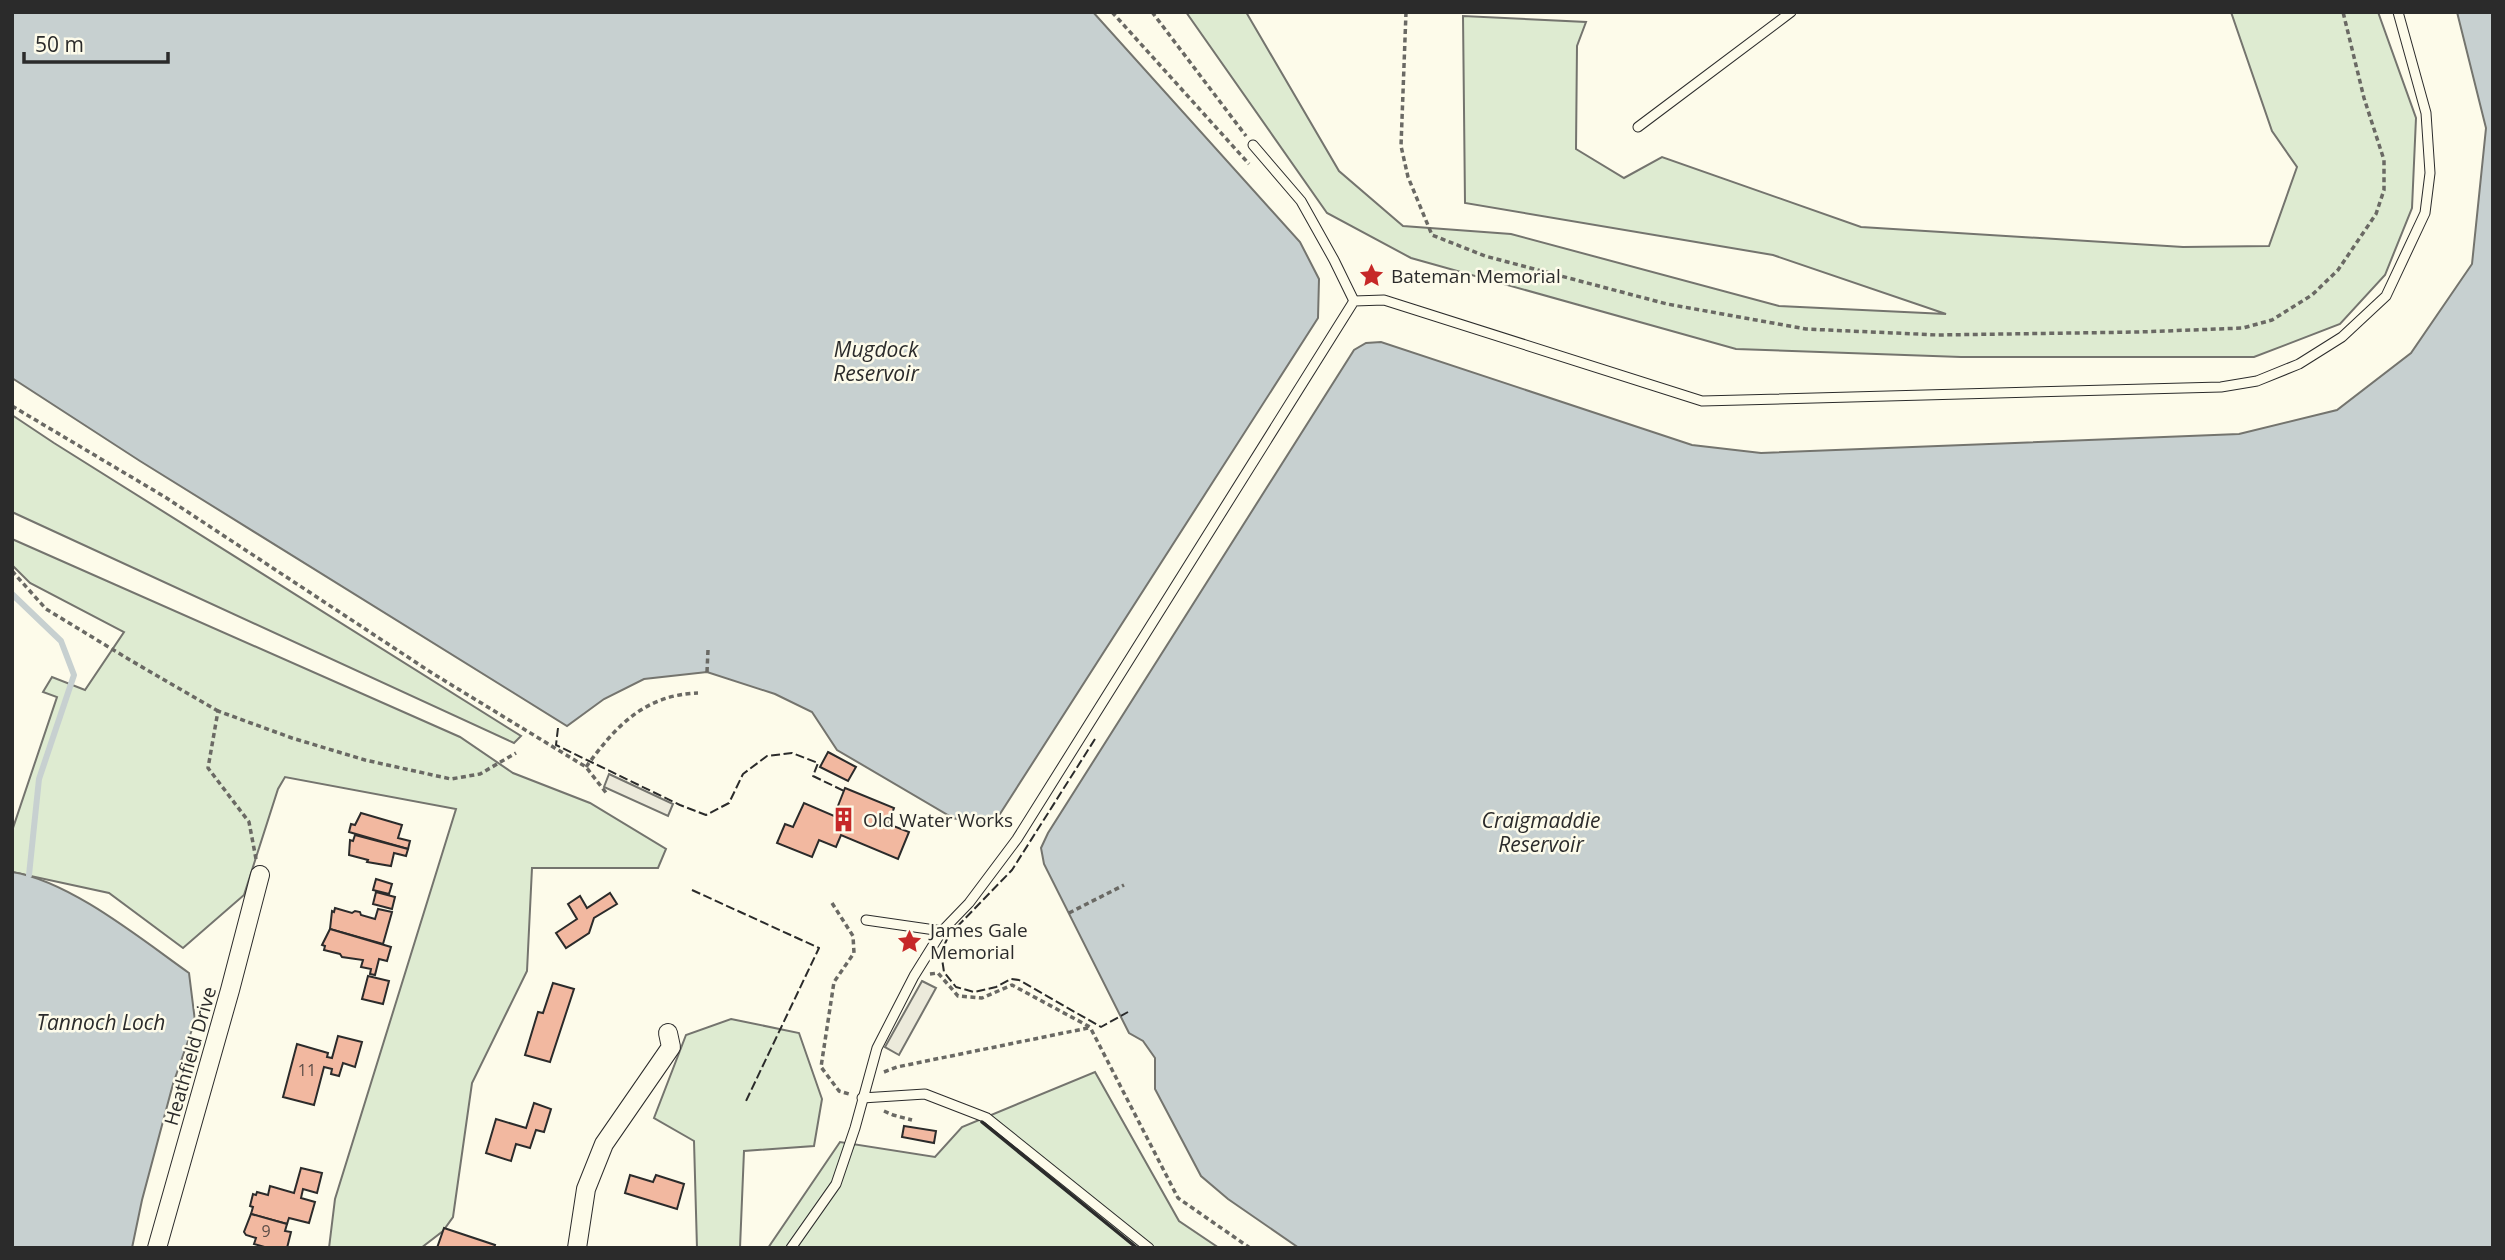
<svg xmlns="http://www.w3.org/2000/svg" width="2505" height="1260" font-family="'Open Sans',sans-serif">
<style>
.green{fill:#deebd1;stroke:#74746e;stroke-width:2}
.parking{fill:#eceadb;stroke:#74746e;stroke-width:2}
.water{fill:#c7d0d0;stroke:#74746e;stroke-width:2}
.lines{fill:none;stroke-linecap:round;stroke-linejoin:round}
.stream{stroke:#c7d0d0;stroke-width:6}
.building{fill:#f2b8a0;stroke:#2b2b2b;stroke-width:2}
.lane-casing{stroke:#2b2b2b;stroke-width:11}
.street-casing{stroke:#2b2b2b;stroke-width:20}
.path{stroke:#6a6964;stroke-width:3.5;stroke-dasharray:5 3.5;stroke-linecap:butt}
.lane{stroke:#fdfbea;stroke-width:9}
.street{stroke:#fdfbea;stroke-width:18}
.fence{stroke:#2b2b2b;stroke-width:2;stroke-dasharray:9 3.5;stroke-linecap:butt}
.wall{stroke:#2b2b2b;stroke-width:3.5}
.labels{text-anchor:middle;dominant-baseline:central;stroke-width:5;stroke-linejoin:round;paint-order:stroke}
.number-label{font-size:16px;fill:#5d4e48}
.poi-label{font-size:19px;fill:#2b2b2b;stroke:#fdfbea;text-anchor:start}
.street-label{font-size:19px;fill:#2b2b2b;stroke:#fdfbea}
.water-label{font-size:21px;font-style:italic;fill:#2b2b2b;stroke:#fdfbea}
</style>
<rect width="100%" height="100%" fill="#fdfbea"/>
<g class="green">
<polygon points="1186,12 1246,12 1339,171 1403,226 1511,234 1779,306 1946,314 1773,255 1465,203 1463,16 1586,22 1577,46 1576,149 1624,178 1662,157 1861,227 2183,247 2269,246 2297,167 2272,131 2231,12 2378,12 2416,118 2412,208 2385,275 2340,324 2254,357 1961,357 1736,349 1411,258 1327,213"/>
<polygon points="12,415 54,443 521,736 514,743 12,512"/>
<polygon points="12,539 460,737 513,773 590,803 666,849 658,868 532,868 527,971 472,1083 453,1217 443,1231 421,1248 329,1248 335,1199 456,809 285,777 278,789 244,895 183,948 109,893 12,872 12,831 57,697 43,692 52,677 85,690 124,632 30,583 12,565"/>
<polygon points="731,1019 799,1033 822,1099 814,1146 744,1151 740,1248 697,1248 694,1141 654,1118 686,1035"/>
<polygon points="1095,1072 1179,1221 1219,1248 768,1248 840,1142 935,1157 962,1127"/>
</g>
<g class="parking">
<polygon points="609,774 673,804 668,816 604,787"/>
<polygon points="922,981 936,988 899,1055 885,1047"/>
</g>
<g class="water">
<polygon points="12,12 1093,12 1300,242 1319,279 1318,318 998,817 981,825 953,818 837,750 812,712 775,694 707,672 644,679 604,699 567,726 140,461 12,378"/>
<polygon points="2457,12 2493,12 2493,1248 1299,1248 1228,1199 1201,1176 1155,1089 1155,1058 1143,1041 1129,1033 1044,864 1041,848 1048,833 1354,350 1366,343 1381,342 1692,445 1761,453 2239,434 2337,410 2411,353 2472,264 2486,128"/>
<path d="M12 872C70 881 141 939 189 973L195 1021 173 1084 142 1200 132 1248H12Z"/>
</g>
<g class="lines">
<polyline class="stream" points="12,594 61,641 74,675 39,779 29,875"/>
</g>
<g class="building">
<polygon points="828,752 856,767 848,781 820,767"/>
<polygon points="845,788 894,808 888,824 909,832 898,859 841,835 836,847 819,840 812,857 777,843 785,824 793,827 804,803 834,816"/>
<polygon points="361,813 402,825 398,838 410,841 408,849 349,832 351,824 355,825"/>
<polygon points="355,835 408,849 406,856 394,853 391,866 367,862 368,860 349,855 350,840 353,841"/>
<polygon points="376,879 392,884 389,894 373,890"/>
<polygon points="376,892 395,897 392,909 373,904"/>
<polygon points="610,893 617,904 594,918 589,933 566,948 556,933 577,919 568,904 580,896 587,908"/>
<polygon points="335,908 352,913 355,911 360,912 361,915 375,919 378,909 392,912 383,944 330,929 332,911 334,912"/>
<polygon points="330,929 391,947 387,961 379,959 375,975 370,974 371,969 361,967 363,960 342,957 340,954 324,950 325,946 322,945"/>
<polygon points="368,976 389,981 383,1004 362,999"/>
<polygon points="553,983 574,989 550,1062 525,1055 538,1012 543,1013"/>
<polygon points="338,1036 362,1042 355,1067 343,1063 339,1076 331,1074 332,1069 324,1067 314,1105 283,1097 297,1044 328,1053 327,1057 332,1058"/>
<polygon points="534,1103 551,1109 544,1132 536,1130 530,1148 516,1144 511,1161 486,1153 496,1119 526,1128"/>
<polygon points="904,1126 936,1131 934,1143 902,1137"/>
<polygon points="301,1168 322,1173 317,1193 303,1189 301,1198 315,1202 309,1223 289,1218 287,1224 251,1214 253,1207 250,1206 253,1194 256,1195 257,1192 268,1195 270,1186 294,1193"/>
<polygon points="630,1175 653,1182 656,1175 684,1184 677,1209 625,1193"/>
<polygon points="251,1214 287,1224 285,1231 291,1232 287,1248 268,1248 254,1244 256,1238 246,1235 244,1232"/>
<polygon points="444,1228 495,1245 494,1248 437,1248"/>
</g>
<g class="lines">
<defs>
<g id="lane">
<polyline points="1638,127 1791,12"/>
<polyline points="1253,145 1301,201 1334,260 1354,301"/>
<polyline points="866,920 942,931"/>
<polyline points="862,1098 925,1094 987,1118 1149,1248"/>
<polyline points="791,1248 836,1184 855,1128 877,1048 914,976 942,931 969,903 1017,839 1354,301 1384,300 1702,401 2221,387 2257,381 2299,364 2342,337 2386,296 2425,213 2430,173 2426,113 2398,12"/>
</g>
<g id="street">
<polyline points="157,1248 230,990 260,875"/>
<polyline points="577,1248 586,1189 604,1144 671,1047 668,1033"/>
</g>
</defs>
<use href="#lane" class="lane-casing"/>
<use href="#street" class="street-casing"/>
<g class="path">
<polyline points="1112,12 1249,164"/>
<polyline points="1152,12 1246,136"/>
<polyline points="1406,12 1401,146 1408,177 1432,235 1485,256 1667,304 1806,329 1938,335 2139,332 2243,328 2272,320 2312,295 2338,270 2376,214 2384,190 2384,160 2364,98 2343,12"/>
<polyline points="12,406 165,497 432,673 586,767 607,794"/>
<polyline points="12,571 46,609 130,660 218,711"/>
<polyline points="707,672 708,650"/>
<path d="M586 767C616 726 644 695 698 693"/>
<polyline points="256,859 249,822 208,768 218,711 292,738 365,760 451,779 480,774 516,753"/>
<polyline points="832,903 853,936 854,953 834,982 821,1067 839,1091 849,1094"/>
<polyline points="1069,913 1124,885"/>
<polyline points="930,974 938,973 958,996 982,998 1012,985 1090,1027 1178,1198 1250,1248"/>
<polyline points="884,1072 897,1067 1088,1028"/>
<polyline points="884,1111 893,1115 912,1120"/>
</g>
<use href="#lane" class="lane"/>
<use href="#street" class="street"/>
<g class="fence">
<polyline points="558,728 556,745 680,805 706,815 729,803 743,774 767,756 792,753 818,763 813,776 844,791"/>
<polyline points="1095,739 1012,870 949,935 941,952 944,972 956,987 974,992 996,987 1011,979 1019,980 1101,1027 1128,1012"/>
<polyline points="692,890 819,948 746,1101"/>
</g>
<polyline class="wall" points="982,1122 1137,1248"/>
</g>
<defs>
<symbol id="sight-bare" viewBox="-9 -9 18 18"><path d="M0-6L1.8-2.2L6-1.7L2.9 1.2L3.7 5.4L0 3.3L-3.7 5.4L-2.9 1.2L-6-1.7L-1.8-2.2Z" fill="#c62828" stroke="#fdfbea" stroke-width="2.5" paint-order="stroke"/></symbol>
<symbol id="building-bare" viewBox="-9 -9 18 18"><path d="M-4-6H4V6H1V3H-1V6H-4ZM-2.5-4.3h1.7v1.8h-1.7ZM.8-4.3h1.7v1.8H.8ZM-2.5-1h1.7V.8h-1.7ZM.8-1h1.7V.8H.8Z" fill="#c62828" stroke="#fdfbea" stroke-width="2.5" paint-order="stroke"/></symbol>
</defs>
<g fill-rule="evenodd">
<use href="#sight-bare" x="1354" y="258" width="35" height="35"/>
<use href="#building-bare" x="826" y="802" width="35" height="35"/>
<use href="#sight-bare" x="892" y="924" width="35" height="35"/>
</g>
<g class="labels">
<g class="number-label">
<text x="307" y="1070">11</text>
<text x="266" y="1231">9</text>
</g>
<g class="poi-label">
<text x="1391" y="276">Bateman Memorial</text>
<text x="863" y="820">Old Water Works</text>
<text x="930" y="930">James Gale<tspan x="930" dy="22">Memorial</tspan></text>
</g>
<g class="street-label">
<text transform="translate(190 1056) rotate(-74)">Heathfield Drive</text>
</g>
<g class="water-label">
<text x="876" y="349">Mugdock<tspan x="876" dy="24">Reservoir</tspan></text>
<text x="1541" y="820">Craigmaddie<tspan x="1541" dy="24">Reservoir</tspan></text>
<text x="101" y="1022">Tannoch Loch</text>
</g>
</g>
<rect width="2505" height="1260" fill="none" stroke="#2b2b2b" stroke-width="28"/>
<path d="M24 52v10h144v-10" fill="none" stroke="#2b2b2b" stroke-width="3.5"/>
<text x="35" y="52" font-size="21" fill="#2b2b2b" stroke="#fdfbea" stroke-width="5" paint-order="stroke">50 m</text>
</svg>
